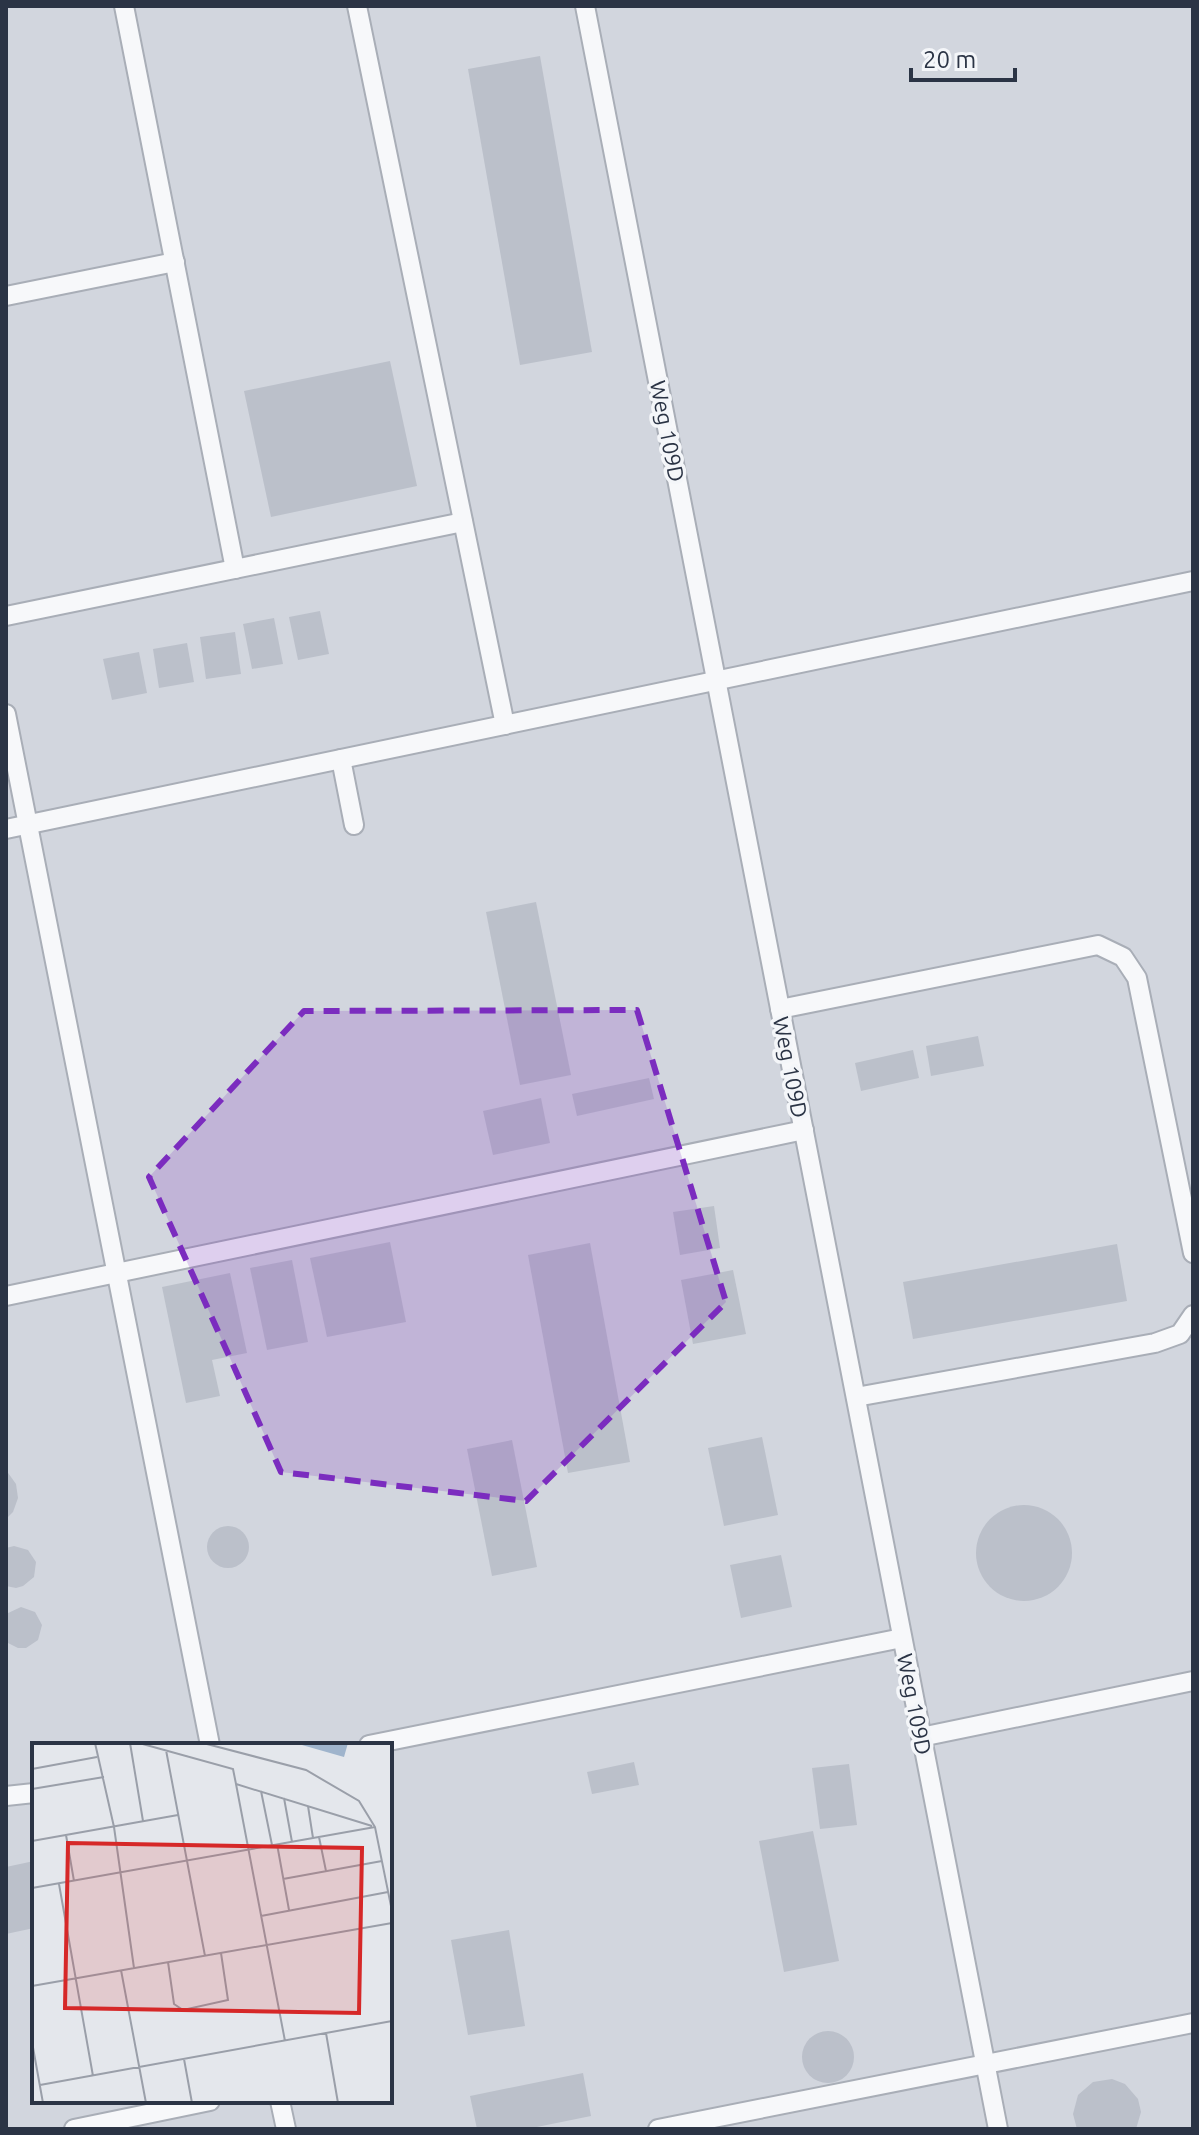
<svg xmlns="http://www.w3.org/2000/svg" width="1199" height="2135" font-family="Ubuntu,sans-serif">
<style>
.built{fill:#d2d6de;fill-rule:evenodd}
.building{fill:#bbc0ca}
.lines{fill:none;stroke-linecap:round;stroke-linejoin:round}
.service-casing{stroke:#a9aeb7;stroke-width:22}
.service{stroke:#f7f8fa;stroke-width:18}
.marked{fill:#7b2cbf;fill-opacity:0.2;stroke:#7b2cbf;stroke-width:6;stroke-dasharray:16 10;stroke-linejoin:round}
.labels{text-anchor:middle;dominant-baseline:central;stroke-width:7;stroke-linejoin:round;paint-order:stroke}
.street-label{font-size:22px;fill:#2b3445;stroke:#f4f6f9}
.inset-road{fill:none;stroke:#9a9fa9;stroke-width:2}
.view{fill:#d62828;fill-opacity:0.15;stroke:#d62828;stroke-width:4}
.inset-edge{fill:none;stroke:#2b3445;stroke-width:4}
</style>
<rect width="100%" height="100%" fill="#e4e7ec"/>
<path class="built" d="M6 6H1193V2129H6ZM34 1745H390V2101H34Z"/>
<g class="building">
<polygon points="540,56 592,352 520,365 468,69"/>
<polygon points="390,361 417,486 271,517 244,391"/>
<polygon points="320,611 329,654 298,660 289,617"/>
<polygon points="274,618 283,664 252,669 243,624"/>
<polygon points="235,632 241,674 206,679 200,637"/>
<polygon points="187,643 194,682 159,688 153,649"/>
<polygon points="139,652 147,693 112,700 103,659"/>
<polygon points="536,902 571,1075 520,1085 486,912"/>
<polygon points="978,1036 984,1066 931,1076 926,1046"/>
<polygon points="913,1050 919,1078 861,1091 855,1063"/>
<polygon points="649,1078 654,1099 577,1116 572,1094"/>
<polygon points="541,1098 550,1143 493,1155 483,1111"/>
<polygon points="714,1206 720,1248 680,1255 673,1212"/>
<polygon points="390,1242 406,1322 327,1337 310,1258"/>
<polygon points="590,1243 630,1462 568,1473 528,1255"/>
<polygon points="1117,1244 1127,1301 913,1339 903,1282"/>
<polygon points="292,1260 308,1342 267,1350 250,1268"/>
<polygon points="733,1270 746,1334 693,1344 681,1280"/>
<polygon points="230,1273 247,1353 212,1360 220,1396 186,1403 162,1287"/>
<polygon points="762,1437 778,1515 724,1526 708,1448"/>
<polygon points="512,1440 537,1567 492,1576 467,1449"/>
<polygon points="6,1470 16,1484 18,1498 13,1512 6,1519"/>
<circle cx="1024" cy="1553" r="48"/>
<circle cx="228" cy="1547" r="21"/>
<polygon points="14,1546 28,1550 36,1562 34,1577 23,1586 16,1588 6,1586 6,1548"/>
<polygon points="781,1555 792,1607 741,1618 730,1565"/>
<polygon points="21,1607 35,1612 42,1625 38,1640 26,1648 18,1648 6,1642 6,1614"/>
<polygon points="634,1762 639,1785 592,1794 587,1772"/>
<polygon points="849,1764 857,1825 820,1829 812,1768"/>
<polygon points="813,1831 839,1961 784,1972 759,1841"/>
<polygon points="34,1861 34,1928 6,1934 6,1867"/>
<polygon points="509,1930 525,2026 468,2035 451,1940"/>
<circle cx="828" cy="2057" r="26"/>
<polygon points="583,2073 591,2116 527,2129 477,2129 470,2096"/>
<polygon points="1112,2079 1125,2084 1138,2099 1141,2112 1136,2129 1077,2129 1073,2114 1078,2095 1093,2082"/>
</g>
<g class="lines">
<defs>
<g id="service">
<polyline points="124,6 235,569"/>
<polyline points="357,6 505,725"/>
<polyline points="585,6 998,2129"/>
<polyline points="6,296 175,262"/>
<polyline points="6,616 463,522"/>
<polyline points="6,714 210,1745"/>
<polyline points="341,759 354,825"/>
<polyline points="6,829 1193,581"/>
<polyline points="780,1009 1098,945 1123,957 1137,978 1193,1253"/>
<polyline points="6,1296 804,1130"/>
<polyline points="856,1397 1155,1343 1180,1334 1193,1315"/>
<polyline points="921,1737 1193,1681"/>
<polyline points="369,1745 902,1638"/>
<polyline points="6,1796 34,1793"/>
<polyline points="280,2101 286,2129"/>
<polyline points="74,2129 210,2101"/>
<polyline points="658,2129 1193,2023"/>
</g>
</defs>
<use href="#service" class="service-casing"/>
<use href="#service" class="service"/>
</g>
<path class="marked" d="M637 1010 726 1302 526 1501 281 1472 149 1177 304 1011Z"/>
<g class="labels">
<g class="street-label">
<text transform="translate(668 431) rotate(79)">Weg 109D</text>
<text transform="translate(791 1067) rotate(79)">Weg 109D</text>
<text transform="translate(915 1704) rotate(79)">Weg 109D</text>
</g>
</g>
<g transform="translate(32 1743)">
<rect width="360" height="360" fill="#e4e7ec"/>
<path d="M263 0H316L312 14Z" fill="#9fb4cc"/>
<path class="inset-road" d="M63 0 82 84 102 225M98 0 111 78M107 0 201 26 204 41 340 83M171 0 274 27 327 58 343 84 360 168M134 7 173 213M0 26 65 14M204 41 253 298M0 46 72 34M229 48 240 102M252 55 260 99M276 63 281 95M34 92 42 138M287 94 294 128M0 98 146 72M245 101 257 167M251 136 350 118M27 141 61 333M0 145 343 84M229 173 356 149M136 219 142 261 151 267 196 257 189 210M89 227 114 360M0 243 360 180M294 290 306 360M0 299 11 360M152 316 160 360M8 342 360 278"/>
<path class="view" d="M36 100 330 105 327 270 33 265Z"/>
<rect width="360" height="360" class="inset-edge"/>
</g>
<rect width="1199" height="2135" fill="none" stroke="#2b3445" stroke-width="16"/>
<path d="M911 68v12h104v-12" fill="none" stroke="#2b3445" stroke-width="4"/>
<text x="923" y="68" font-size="24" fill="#2b3445" stroke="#f4f6f9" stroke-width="6" paint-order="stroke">20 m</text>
</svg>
